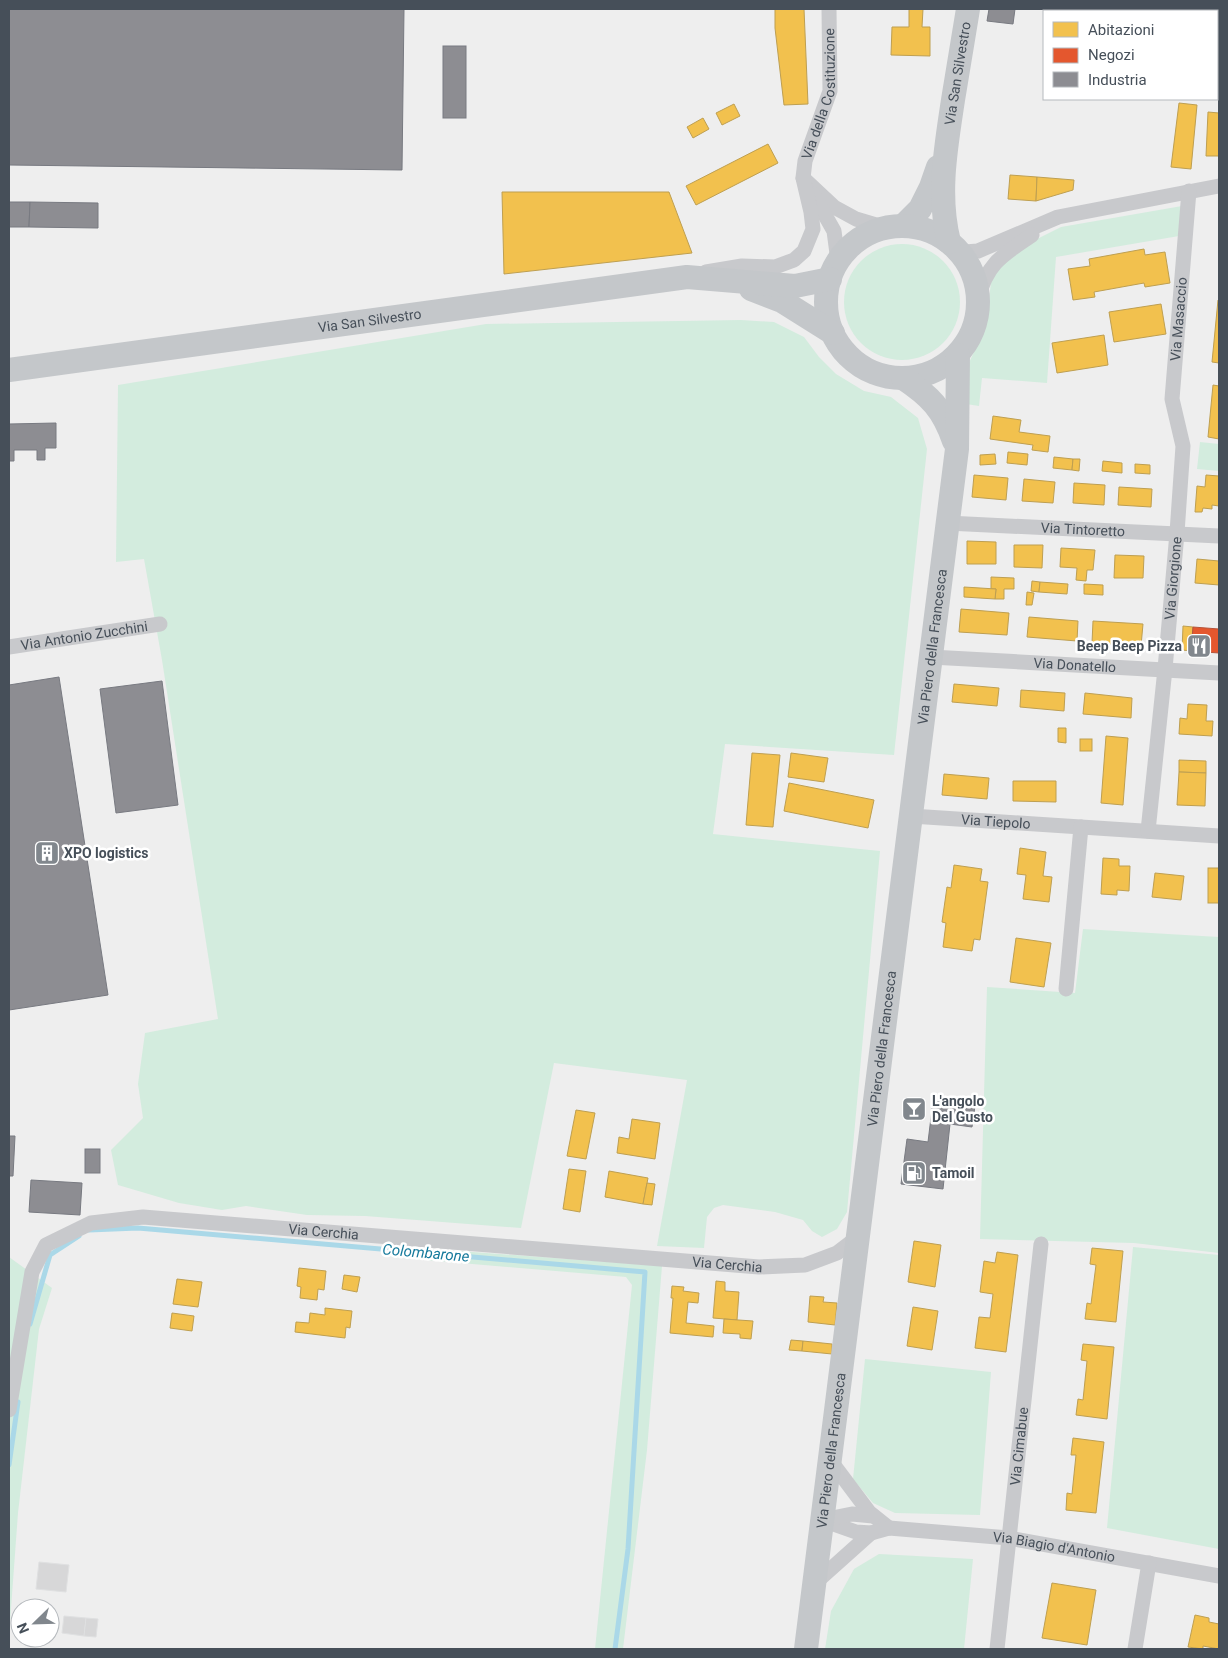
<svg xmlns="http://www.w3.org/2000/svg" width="1228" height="1658" font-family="Roboto,sans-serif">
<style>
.green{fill:#d3ecde}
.homes{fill:#f2c14e;stroke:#be9f51}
.shops{fill:#e4572e;stroke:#b5553b}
.industry{fill:#8d8d92;stroke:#787a81}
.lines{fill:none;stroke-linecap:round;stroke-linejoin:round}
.stream{stroke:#aad8e8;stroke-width:5}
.building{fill:#d7d7d8;stroke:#dfe0e1}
.minor{stroke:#c8c9cc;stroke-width:15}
.primary{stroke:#c4c7ca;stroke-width:24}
.labels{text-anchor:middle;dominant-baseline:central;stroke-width:5;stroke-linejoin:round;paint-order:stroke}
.street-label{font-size:14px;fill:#464f59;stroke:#fff}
.poi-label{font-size:14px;font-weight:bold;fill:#464f59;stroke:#fff;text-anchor:start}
.water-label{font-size:15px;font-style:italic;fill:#167a9c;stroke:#fff}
</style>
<rect width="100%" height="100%" fill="#eee"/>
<g class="green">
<polygon points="1182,206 1179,236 1056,257 1047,383 982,378 979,406 966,404 967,367 986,326 991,282 997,269 1029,243 1061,227"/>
<circle cx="902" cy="302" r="58"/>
<polygon points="741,320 774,322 804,337 819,357 836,374 864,391 891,397 918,418 927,449 894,755 725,744 713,834 880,851 847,1212 837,1229 822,1237 812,1231 803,1220 775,1212 723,1205 714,1208 707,1217 704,1248 657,1246 687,1080 554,1063 521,1228 365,1216 307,1215 246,1206 222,1210 179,1203 118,1185 111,1150 143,1118 138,1084 145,1033 218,1019 162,660 144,559 116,562 118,385 486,324"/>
<polygon points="1200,442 1219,444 1219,471 1197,469"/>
<polygon points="1083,929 1219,937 1219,1253 1134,1243 980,1239 987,987 1075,993"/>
<polygon points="405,1247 662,1266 647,1450 623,1649 595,1649 632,1285 626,1277 391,1257"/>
<polygon points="1133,1247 1219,1255 1219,1549 1107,1528"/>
<polygon points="9,1257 52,1288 39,1329 18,1513 9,1636"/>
<polygon points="865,1359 991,1372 980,1515 895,1513 873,1503 853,1479"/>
<polygon points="879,1554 973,1559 964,1649 825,1649 831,1611 854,1569"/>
</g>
<g class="homes">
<polygon points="775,9 804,9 808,104 784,105 775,28"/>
<polygon points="909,9 923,9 922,27 930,27 930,56 891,55 892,27 909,27"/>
<polygon points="1179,103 1197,105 1191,169 1171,167"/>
<polygon points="734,104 740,116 722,125 716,113"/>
<polygon points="1208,112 1219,113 1219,156 1206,156"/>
<polygon points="703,118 709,129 693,138 687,127"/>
<polygon points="768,144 778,163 696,205 686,186"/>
<polygon points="1010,175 1037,177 1036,201 1008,199"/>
<polygon points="1037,177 1074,180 1073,190 1036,201"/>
<polygon points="502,192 669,192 692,253 504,274"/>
<polygon points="1144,249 1145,255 1165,252 1170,283 1145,287 1144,283 1094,292 1095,297 1073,300 1068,269 1090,266 1089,259"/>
<polygon points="1218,300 1219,301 1219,363 1212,362"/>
<polygon points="1161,304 1166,334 1114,342 1109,312"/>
<polygon points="1104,335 1108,365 1057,373 1052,343"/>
<polygon points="1213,385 1219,386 1219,439 1208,437"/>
<polygon points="993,416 1021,420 1019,432 1050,436 1048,452 1032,450 1033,445 990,439"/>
<polygon points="1008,452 1028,454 1027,465 1007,463"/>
<polygon points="995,454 996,464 980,465 980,455"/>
<polygon points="1054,457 1073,459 1072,470 1053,468"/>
<polygon points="1073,459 1080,459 1079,471 1072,470"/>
<polygon points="1103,461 1122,463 1122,473 1102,471"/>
<polygon points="1135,464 1150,465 1150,474 1135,473"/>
<polygon points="974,475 1008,478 1006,500 972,497"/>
<polygon points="1206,475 1219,476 1219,506 1212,505 1212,509 1203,508 1202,512 1195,512 1197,486 1205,487"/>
<polygon points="1024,479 1055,482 1053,503 1022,501"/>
<polygon points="1074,483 1105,485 1104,505 1073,503"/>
<polygon points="1119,487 1152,489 1151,507 1118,505"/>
<polygon points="967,541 996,542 996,564 967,564"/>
<polygon points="1014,545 1043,545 1042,568 1014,567"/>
<polygon points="1061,548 1095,550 1093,570 1087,570 1086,581 1076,580 1077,568 1060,567"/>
<polygon points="1115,555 1144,556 1143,578 1114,578"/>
<polygon points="1197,559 1219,561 1219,585 1195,583"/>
<polygon points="991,577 1014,578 1014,589 1004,589 1004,599 995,599 996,589 991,589"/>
<polygon points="1032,581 1040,582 1039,592 1031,591"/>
<polygon points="1040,582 1068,584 1067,594 1039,592"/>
<polygon points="1084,584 1103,585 1103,595 1084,594"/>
<polygon points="964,587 996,589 995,599 964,597"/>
<polygon points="1027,592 1034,593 1032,605 1026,605"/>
<polygon points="961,609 1009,613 1007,635 959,632"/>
<polygon points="1029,617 1078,621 1077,641 1027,637"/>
<polygon points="1093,621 1143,624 1141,646 1092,643"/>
<polygon points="1183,626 1193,627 1191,651 1182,650"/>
<polygon points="954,684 999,688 997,706 952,702"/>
<polygon points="1021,690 1065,693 1064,711 1020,707"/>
<polygon points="1085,693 1132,698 1131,718 1083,714"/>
<polygon points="1188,704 1207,705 1206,721 1213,721 1212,736 1179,734 1180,718 1187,719"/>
<polygon points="1058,728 1066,728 1066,743 1058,742"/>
<polygon points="1106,736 1128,738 1123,805 1101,803"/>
<rect x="1080" y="739" width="12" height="12"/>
<polygon points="752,753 780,755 773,827 746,825"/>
<polygon points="791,753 828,758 824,782 788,777"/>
<polygon points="1179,760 1206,761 1206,773 1179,772"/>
<polygon points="1179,772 1206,773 1205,806 1177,805"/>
<polygon points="944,774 989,778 987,799 942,795"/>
<polygon points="1013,781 1056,781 1056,802 1013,801"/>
<polygon points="789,783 874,800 868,828 784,811"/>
<polygon points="1020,848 1046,852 1043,876 1052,877 1049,902 1023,899 1026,875 1017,874"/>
<polygon points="1103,858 1119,859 1119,866 1130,866 1129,891 1117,890 1117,895 1101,894"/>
<polygon points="954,865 982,869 980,881 988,882 980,940 974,939 972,951 943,947 946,923 942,922 947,887 951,888"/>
<rect x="1208" y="868" width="11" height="35"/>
<polygon points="1155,873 1184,876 1181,900 1152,897"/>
<polygon points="1016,938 1051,943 1044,987 1010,982"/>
<polygon points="576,1110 595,1113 586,1159 567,1156"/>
<polygon points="632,1119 660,1123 655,1159 617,1153 619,1137 629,1139"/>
<polygon points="569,1169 586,1171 580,1212 563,1209"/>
<polygon points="609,1171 648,1178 643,1204 605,1197"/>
<polygon points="647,1183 655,1184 652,1205 643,1204"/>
<polygon points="914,1241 941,1245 935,1287 908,1282"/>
<polygon points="1092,1248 1123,1251 1116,1322 1085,1319 1087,1303 1091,1304 1096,1265 1090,1264"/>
<polygon points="997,1252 1018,1255 1006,1352 975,1348 979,1317 990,1318 993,1294 980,1292 984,1261 995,1263"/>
<polygon points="299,1268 326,1271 324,1290 318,1289 317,1300 300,1298 301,1287 297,1286"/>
<polygon points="344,1275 360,1277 357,1292 342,1289"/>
<polygon points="177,1279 202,1282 198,1307 173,1304"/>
<polygon points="716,1281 725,1282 725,1291 739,1292 737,1320 713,1318"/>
<polygon points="672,1286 684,1287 683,1291 699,1293 698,1303 688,1302 686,1323 714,1326 713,1337 670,1333 673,1298 671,1298"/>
<polygon points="810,1296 824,1297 823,1302 837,1303 835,1325 808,1322"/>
<polygon points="913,1307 938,1311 932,1350 907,1346"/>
<polygon points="325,1308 352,1311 350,1328 346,1327 345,1338 295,1332 296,1322 309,1323 310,1313 325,1315"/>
<polygon points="172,1313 194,1316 192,1331 170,1328"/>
<polygon points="724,1319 753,1321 751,1339 740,1338 740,1334 723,1333"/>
<polygon points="791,1340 803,1341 802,1351 789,1350"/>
<polygon points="803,1341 832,1344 832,1354 802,1351"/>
<polygon points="1083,1344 1114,1347 1107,1419 1076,1415 1078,1399 1083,1400 1087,1361 1081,1360"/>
<polygon points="1073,1438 1104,1442 1096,1513 1066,1510 1067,1493 1072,1494 1076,1455 1071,1455"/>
<polygon points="1052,1583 1096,1590 1087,1645 1042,1638"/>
<polygon points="1195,1615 1209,1618 1209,1622 1219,1624 1219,1649 1203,1646 1203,1649 1188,1647"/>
</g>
<polygon class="shops" points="1193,627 1219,629 1219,653 1191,651"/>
<g class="industry">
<polygon points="9,9 404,9 402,170 9,165"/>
<polygon points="989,9 1015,9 1013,24 987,21"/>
<rect x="443" y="46" width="23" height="72"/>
<polygon points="9,202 30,202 29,227 9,227"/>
<polygon points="30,202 98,203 98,228 29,227"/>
<polygon points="56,423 56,448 45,448 45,460 37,460 37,450 14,450 14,461 9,461 9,424"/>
<polygon points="59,677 108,995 9,1010 9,685"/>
<polygon points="162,681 178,805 116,813 100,689"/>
<polygon points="933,1101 975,1106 972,1127 950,1124 943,1189 901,1184 907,1139 928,1142"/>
<polygon points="9,1136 15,1136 13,1176 9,1176"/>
<rect x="85" y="1149" width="15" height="24"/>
<polygon points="31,1180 82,1183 80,1215 29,1212"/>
</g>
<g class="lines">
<g class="stream">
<polyline points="89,1230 138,1228 645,1272 628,1549 615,1649"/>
<polyline points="30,1324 50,1255 79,1236"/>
<polyline points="9,1465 18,1402"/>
</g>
</g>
<g class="building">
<polygon points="39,1562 69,1565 66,1592 36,1589"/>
<polygon points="64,1616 86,1618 84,1636 62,1633"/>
<polygon points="86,1618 98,1619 96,1637 84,1636"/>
</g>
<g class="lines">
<g class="minor">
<polyline points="803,178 834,207 856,219 886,228"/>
<polyline points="813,194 834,231 838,261"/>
<polyline points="957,249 965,252 978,251 1058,217 1219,186"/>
<path id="s1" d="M706 272 742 266 775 267 794 260 804 251 813 229 811 212 803 178 805 161 830 91 829 9"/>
<path d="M978 298C988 262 1003 255 1032 235"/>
<path id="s2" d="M947 523 1219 536"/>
<path id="s3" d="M9 647 160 624"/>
<path id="s4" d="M931 657 1219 673"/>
<path id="s5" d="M911 816 1219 836"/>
<path id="s6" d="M1148 831 1165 669 1177 533 1183 446 1172 399 1189 191"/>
<polyline points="1066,989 1081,827"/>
<path id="s7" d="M9 1410 32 1272 46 1245 91 1223 143 1217 759 1267 805 1265 837 1253 858 1237"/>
<polyline points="830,1460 869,1512 889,1528"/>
<path id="s8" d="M822 1520 856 1532 871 1533 889 1528 1009 1538 1219 1576"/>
<polyline points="822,1520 852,1514 873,1516"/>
<polyline points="814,1584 871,1533"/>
<path id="s9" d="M997 1649 1041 1244"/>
<polyline points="1135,1649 1149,1563"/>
</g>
<g class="primary">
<polyline points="903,226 920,209 931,187 938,167"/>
<circle cx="902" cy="302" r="76"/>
<path id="s10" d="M949 242C937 195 946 147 953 100 958 70 963 39 968 9"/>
<polyline points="751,289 782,301 833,333"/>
<path id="s11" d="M9 370 687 277 795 286 830 279"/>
<path d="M903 378C930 396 943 409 954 441"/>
<path id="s12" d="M806 1649 957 449 958 355"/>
</g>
</g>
<defs>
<symbol id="restaurant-square" viewBox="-11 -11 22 22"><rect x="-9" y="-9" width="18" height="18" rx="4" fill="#81878d" stroke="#fff"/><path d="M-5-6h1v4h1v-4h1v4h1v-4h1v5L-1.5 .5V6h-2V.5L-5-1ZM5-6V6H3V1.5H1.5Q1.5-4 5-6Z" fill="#fff"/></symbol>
<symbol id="building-square" viewBox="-11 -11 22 22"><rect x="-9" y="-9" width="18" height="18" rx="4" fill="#81878d" stroke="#fff"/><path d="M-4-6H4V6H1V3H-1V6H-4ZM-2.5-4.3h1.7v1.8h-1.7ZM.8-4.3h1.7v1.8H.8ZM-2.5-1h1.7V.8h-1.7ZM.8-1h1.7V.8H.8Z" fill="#fff"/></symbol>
<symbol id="bar-square" viewBox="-11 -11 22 22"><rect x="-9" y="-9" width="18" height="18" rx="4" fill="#81878d" stroke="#fff"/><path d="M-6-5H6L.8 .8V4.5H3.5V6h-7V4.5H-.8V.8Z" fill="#fff"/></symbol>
<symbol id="fuel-square" viewBox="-11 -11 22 22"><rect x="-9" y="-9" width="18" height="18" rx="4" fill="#81878d" stroke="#fff"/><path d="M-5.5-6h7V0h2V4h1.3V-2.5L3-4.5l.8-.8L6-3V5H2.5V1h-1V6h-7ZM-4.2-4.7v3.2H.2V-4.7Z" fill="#fff"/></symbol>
</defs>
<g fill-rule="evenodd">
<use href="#restaurant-square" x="1185" y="632" width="28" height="28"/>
<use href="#building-square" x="33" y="839" width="28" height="28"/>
<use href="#bar-square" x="900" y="1095" width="28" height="28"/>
<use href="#fuel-square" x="900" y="1159" width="28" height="28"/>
</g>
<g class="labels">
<g class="street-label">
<text stroke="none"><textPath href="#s10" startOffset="170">Via San Silvestro</textPath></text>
<text stroke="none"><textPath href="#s1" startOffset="266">Via della Costituzione</textPath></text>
<text stroke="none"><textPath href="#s6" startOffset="515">Via Masaccio</textPath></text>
<text stroke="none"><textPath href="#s11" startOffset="364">Via San Silvestro</textPath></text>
<text stroke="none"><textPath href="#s2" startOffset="136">Via Tintoretto</textPath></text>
<text stroke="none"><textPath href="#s6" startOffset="254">Via Giorgione</textPath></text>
<text stroke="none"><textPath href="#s3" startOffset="76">Via Antonio Zucchini</textPath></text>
<text stroke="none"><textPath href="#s12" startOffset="1010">Via Piero della Francesca</textPath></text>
<text stroke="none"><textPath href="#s4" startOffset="144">Via Donatello</textPath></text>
<text stroke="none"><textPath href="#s5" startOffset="85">Via Tiepolo</textPath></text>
<text stroke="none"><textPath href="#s12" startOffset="605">Via Piero della Francesca</textPath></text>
<text stroke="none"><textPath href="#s7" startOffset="454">Via Cerchia</textPath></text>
<text stroke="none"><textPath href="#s7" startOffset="859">Via Cerchia</textPath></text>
<text stroke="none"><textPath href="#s9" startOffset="204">Via Cimabue</textPath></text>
<text stroke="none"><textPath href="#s12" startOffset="200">Via Piero della Francesca</textPath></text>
<text stroke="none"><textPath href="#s8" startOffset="236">Via Biagio d'Antonio</textPath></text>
</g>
<g class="poi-label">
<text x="1182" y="646" text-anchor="end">Beep Beep Pizza</text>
<text x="64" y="853">XPO logistics</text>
<text x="932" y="1101">L'angolo<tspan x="932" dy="16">Del Gusto</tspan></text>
<text x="932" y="1173">Tamoil</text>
</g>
<g class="water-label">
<text transform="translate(426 1253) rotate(5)">Colombarone</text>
</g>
</g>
<rect width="1228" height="1658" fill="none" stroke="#464f59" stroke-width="20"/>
<rect x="1043" y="10" width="175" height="90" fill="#ffffff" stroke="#b5b9bd"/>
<rect x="1053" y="22" width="25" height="15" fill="#f2c14e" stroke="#b5b9bd"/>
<text x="1088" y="35" font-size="15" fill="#464f59">Abitazioni</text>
<rect x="1053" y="48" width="25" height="15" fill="#e4572e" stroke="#b5b9bd"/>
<text x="1088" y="60" font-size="15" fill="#464f59">Negozi</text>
<rect x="1053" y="72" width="25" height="15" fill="#8d8d92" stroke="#b5b9bd"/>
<text x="1088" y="85" font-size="15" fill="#464f59">Industria</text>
<g transform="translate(35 1623) rotate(247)"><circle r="24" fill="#ffffff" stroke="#b5b9bd"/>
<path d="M0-4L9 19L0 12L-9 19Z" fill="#81878d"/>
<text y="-8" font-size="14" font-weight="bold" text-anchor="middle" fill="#464f59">N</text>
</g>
</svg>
